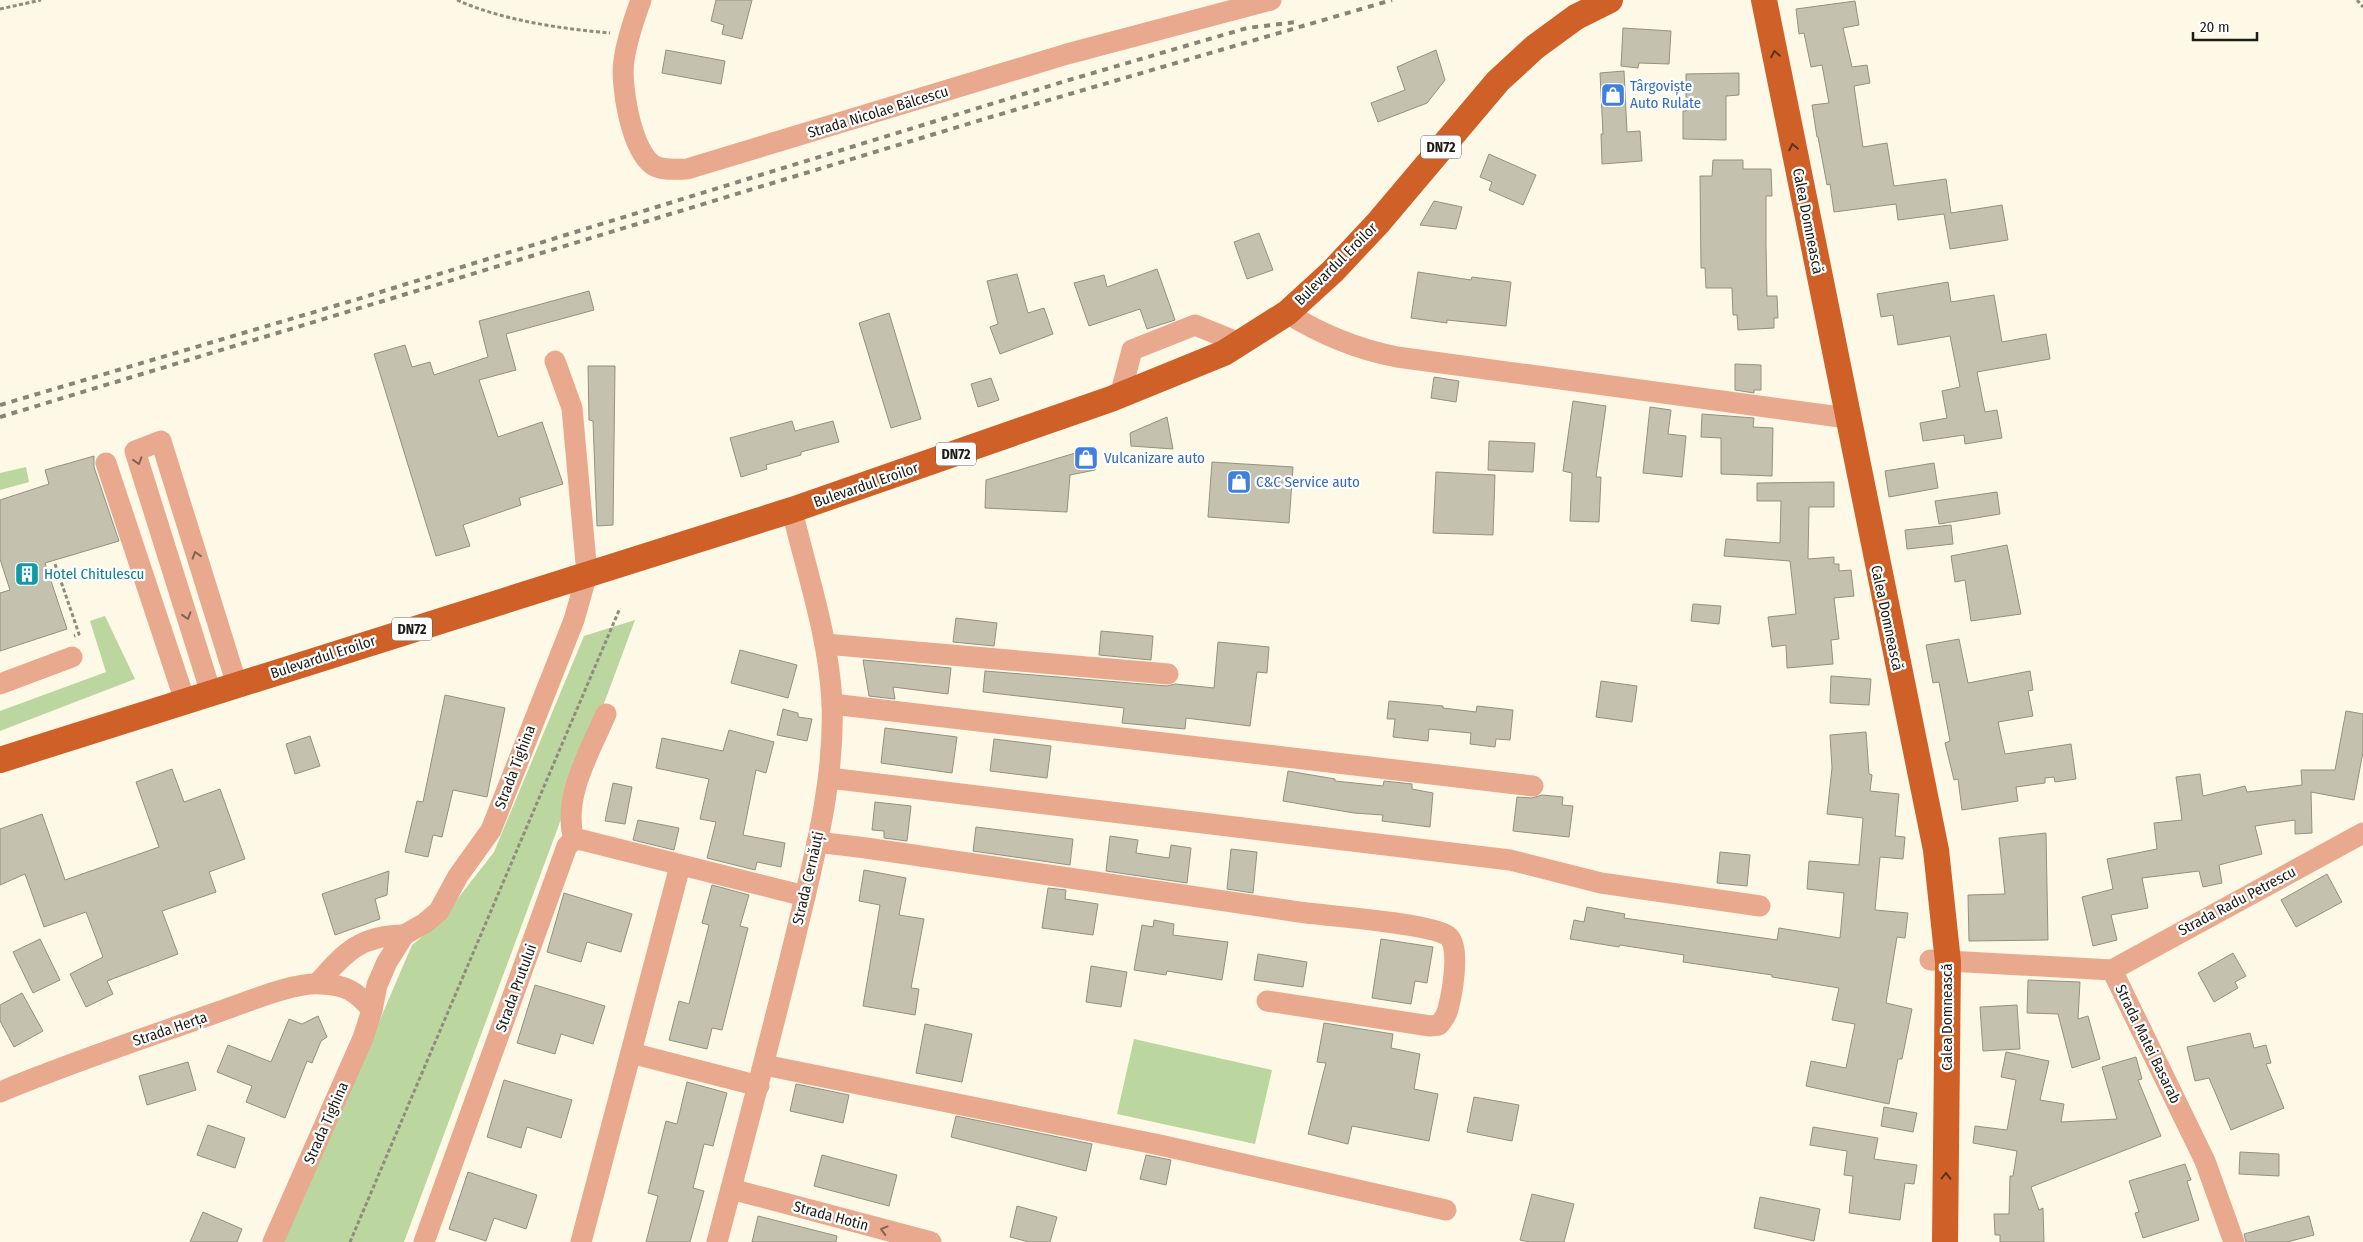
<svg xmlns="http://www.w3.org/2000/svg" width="2363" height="1242" font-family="'Fira Sans Condensed',sans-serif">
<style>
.green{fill:#bbd69e}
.building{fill:#c5c1af;stroke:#959180}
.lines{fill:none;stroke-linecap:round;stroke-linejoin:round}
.path{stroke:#8f8c7f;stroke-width:3;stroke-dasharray:4 2.5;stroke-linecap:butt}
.minor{stroke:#e8a98f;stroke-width:21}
.major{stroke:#cf6028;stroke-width:26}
.rail{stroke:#878478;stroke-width:4;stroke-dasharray:6 6;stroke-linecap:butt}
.oneway{stroke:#5b341c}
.oneway2{stroke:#826252}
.labels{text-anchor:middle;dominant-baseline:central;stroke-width:4.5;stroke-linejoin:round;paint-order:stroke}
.shield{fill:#fff;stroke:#61605b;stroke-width:1}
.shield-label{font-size:14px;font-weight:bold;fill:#1d1c15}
.shop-label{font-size:15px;fill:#366cbe;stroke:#fff;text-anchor:start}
.street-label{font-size:15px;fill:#1d1c15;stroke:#fff}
.culture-label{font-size:15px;fill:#0d838f;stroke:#fff;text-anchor:start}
</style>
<rect width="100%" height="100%" fill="#fdf9e6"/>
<g class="green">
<polygon points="26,467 29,482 0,490 0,473"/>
<polygon points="105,616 135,679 0,731 0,711 106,672 90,621"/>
<polygon points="635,620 404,1242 281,1242 340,1113 412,945 438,924 494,852 584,636"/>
<polygon points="1134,1039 1272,1070 1255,1144 1117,1114"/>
</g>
<g class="building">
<polygon points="716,0 752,0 742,39 722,34 724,25 711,21"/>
<polygon points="1855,1 1859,25 1843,28 1852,67 1867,65 1870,83 1854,86 1863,147 1887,143 1894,186 1946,179 1951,213 2002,205 2008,240 1950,249 1944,214 1898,220 1896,204 1834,212 1830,184 1827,185 1818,137 1817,137 1812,105 1829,103 1822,65 1811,67 1804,33 1799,34 1796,9"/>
<polygon points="1623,28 1671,31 1669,64 1639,63 1638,68 1621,66"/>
<polygon points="666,50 725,61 721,84 662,73"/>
<polygon points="1436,50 1445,80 1427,103 1378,122 1371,103 1405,90 1397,67"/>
<polygon points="1624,71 1627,132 1640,131 1642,161 1602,164 1601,134 1603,134 1600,73"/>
<polygon points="1739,73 1739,95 1726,96 1726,140 1683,139 1683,111 1686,111 1686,74"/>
<polygon points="1489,154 1536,175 1523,205 1489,190 1492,182 1480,177"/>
<polygon points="1713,160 1743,160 1743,169 1771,169 1772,196 1766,196 1766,245 1767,296 1777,296 1778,318 1774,318 1774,328 1738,330 1737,315 1733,315 1732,288 1706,288 1705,268 1701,268 1700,176 1712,176"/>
<polygon points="1434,201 1462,207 1456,229 1420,225"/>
<polygon points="1259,233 1273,270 1247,279 1234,242"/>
<polygon points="1157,269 1175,320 1147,329 1140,309 1089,326 1074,283 1104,275 1107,287"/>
<polygon points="1418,272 1471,280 1472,277 1511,282 1506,326 1447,320 1447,323 1411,318"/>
<polygon points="1017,274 1028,313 1044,308 1053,334 1000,354 990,327 998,324 987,281"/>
<polygon points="1948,282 1951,302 1994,295 2002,342 2046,334 2050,359 1977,372 1985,412 1997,410 2002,438 1965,444 1964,435 1923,441 1920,423 1947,418 1942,391 1960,387 1950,336 1898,345 1893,315 1881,317 1877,294"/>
<polygon points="589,291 594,310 506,334 516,370 479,380 498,437 542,422 563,484 519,498 521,505 463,525 470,546 436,556 374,354 405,345 412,367 430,362 434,375 488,357 479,321"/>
<polygon points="889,313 921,419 891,428 859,323"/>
<polygon points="1735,364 1761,365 1761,390 1754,390 1754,393 1735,390"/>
<polygon points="588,366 615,366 613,525 597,526 593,421 589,420"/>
<polygon points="1434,377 1459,381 1456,402 1431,398"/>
<polygon points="991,378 999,400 978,407 971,384"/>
<polygon points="1573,401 1606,406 1596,477 1601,477 1599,522 1570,521 1572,473 1563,471"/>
<polygon points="1650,407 1671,410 1668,434 1686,436 1682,477 1643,473"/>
<polygon points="1702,414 1754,418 1753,427 1773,428 1772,476 1721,474 1721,438 1701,437"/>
<polygon points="1167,417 1173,449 1131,446 1130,433"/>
<polygon points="792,421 795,431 833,421 839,442 801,452 801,455 766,465 767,469 741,477 730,438"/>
<polygon points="1489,441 1535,443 1533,472 1488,470"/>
<polygon points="1095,447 1095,470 1070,475 1067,512 985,508 986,480"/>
<polygon points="94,456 94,467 119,541 45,563 67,629 0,651 0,593 10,590 0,559 0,500 49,484 45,470"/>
<polygon points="1212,462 1293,467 1289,523 1208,517"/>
<polygon points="1934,463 1938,488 1889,497 1885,471"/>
<polygon points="1436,472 1495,475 1493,535 1433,533"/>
<polygon points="1834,482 1834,507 1809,507 1808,559 1834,557 1834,564 1839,564 1839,571 1851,570 1854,596 1834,598 1839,639 1831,640 1833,664 1787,668 1786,645 1772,647 1768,617 1796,614 1790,561 1724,556 1726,539 1780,543 1781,501 1757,501 1757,483"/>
<polygon points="1997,492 2000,514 1939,524 1935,501"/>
<polygon points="1951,525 1953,544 1907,549 1905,530"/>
<polygon points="2007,545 2021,614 1971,621 1965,580 1955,582 1951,556"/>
<polygon points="1693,604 1721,606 1719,624 1691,621"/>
<polygon points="956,618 997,623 994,646 953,642"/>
<polygon points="1101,631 1153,636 1151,660 1099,655"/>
<polygon points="1959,639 1968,683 2030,671 2033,690 2028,691 2033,716 1998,722 2005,754 2071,744 2076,779 2055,782 2054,777 2045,778 2045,783 2016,787 2018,801 1962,810 1958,779 1954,780 1945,743 1950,741 1939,682 1933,683 1926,645"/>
<polygon points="1218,642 1269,647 1267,673 1257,672 1250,726 1186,718 1185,729 1122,723 1124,708 983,692 985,671 1167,686 1175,684 1214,688"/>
<polygon points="740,650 797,665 788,698 731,683"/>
<polygon points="863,660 951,668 948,694 893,687 895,699 869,696"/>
<polygon points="1831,676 1871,679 1869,705 1830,703"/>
<polygon points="1601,681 1637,686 1632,722 1596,717"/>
<polygon points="445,695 505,708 487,797 453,790 442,837 433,835 428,857 405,852 417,801 423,802"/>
<polygon points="1389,701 1443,706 1443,708 1476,712 1477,706 1513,710 1510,740 1496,739 1495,747 1470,744 1471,733 1429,729 1428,741 1393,737 1395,719 1387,719"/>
<polygon points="783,709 798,713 798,717 812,719 807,741 777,735"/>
<polygon points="2346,711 2363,714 2363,752 2354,800 2311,792 2312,833 2295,834 2295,820 2255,826 2262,854 2219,865 2222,883 2203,887 2199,871 2142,878 2148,908 2111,915 2117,940 2093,946 2082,897 2113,889 2107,859 2157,849 2154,823 2182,820 2176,777 2200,774 2203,796 2245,786 2247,792 2302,785 2301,770 2335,770"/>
<polygon points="885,728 957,737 952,773 881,763"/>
<polygon points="729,730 774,742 766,773 756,770 743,835 785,843 781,867 757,862 755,870 707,858 716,822 700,819 709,779 656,768 662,738 723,751"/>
<polygon points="1866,732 1869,774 1872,775 1870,791 1899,794 1895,836 1905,837 1903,859 1880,857 1875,910 1908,913 1905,938 1897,937 1886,1003 1912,1009 1902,1059 1898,1059 1889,1104 1806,1086 1811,1061 1846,1068 1855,1024 1832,1020 1839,988 1772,977 1772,975 1683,962 1684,955 1620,945 1619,947 1570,939 1574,920 1584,922 1587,907 1625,914 1624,918 1777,940 1779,928 1840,938 1844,893 1807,889 1809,861 1859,865 1863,818 1827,814 1832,768 1830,735"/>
<polygon points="310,736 320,766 295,774 286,744"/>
<polygon points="994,739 1051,746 1047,778 990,771"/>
<polygon points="172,769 184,802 220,789 245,859 209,872 216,892 162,911 178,954 107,981 113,994 86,1007 70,974 103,957 86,912 44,927 25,874 0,885 0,829 42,814 65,880 159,847 136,782"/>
<polygon points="1288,771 1335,779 1335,781 1383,786 1384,781 1412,784 1412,789 1433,793 1430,827 1382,821 1383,815 1354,813 1283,801"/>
<polygon points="613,783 632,787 625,824 605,821"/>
<polygon points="1542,795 1563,797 1562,805 1573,806 1569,837 1513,831 1517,797 1532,798"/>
<polygon points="875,802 911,806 907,841 884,838 884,831 872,830"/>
<polygon points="638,820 679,828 674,850 633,840"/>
<polygon points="976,827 1073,839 1070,865 973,851"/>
<polygon points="2046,833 2048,940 1969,941 1968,895 2005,894 1999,838"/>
<polygon points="1110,836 1138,840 1136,853 1169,858 1171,845 1191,848 1187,883 1106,871"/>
<polygon points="1231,849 1257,852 1253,893 1227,889"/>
<polygon points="1720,852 1750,855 1747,886 1717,883"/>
<polygon points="864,870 906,878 899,915 924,919 911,988 919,989 915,1015 863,1006 880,905 859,901"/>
<polygon points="389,871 387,895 375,899 380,919 335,935 322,894"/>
<polygon points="2327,874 2342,902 2296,927 2281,900"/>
<polygon points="712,885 749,895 740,926 748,928 722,1030 712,1028 707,1049 669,1040 679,1001 689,1004 709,925 702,923"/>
<polygon points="1048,888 1066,890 1065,899 1098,904 1093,935 1042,928"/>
<polygon points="564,893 632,914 621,952 587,942 581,962 547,952"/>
<polygon points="1154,920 1174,924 1173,935 1228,942 1222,980 1167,971 1166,975 1134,970 1142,925 1153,927"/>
<polygon points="40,939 60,980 33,993 13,952"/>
<polygon points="1381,939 1433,947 1427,983 1415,981 1411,1004 1372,998"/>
<polygon points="2233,953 2246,976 2235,982 2238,988 2214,1002 2198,973"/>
<polygon points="1258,954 1307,962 1303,987 1254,980"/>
<polygon points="1091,966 1127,972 1121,1007 1086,1002"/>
<polygon points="2028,980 2080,982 2078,1019 2088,1016 2100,1059 2072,1068 2058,1014 2027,1013"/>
<polygon points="535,985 605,1006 593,1044 561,1034 555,1054 517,1043"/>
<polygon points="22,993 43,1031 14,1047 0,1021 0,1005"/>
<polygon points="2017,1005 2020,1049 1983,1051 1980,1007"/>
<polygon points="318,1016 327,1037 321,1041 312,1063 307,1061 285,1118 246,1102 252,1086 217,1072 228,1045 271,1062 289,1019 302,1024"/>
<polygon points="1324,1023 1393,1034 1391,1048 1420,1054 1414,1089 1438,1094 1429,1141 1352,1126 1348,1144 1308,1134 1326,1063 1317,1062"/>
<polygon points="925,1024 972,1034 962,1082 916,1073"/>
<polygon points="2250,1033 2254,1048 2266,1045 2271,1063 2266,1064 2284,1108 2231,1130 2209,1078 2195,1081 2187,1047"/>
<polygon points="2006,1052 2049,1061 2040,1100 2064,1104 2061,1122 2117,1119 2102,1067 2136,1057 2142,1079 2138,1080 2161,1136 2031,1187 2039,1210 2043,1208 2044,1242 2000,1242 2000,1235 1995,1235 1994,1214 2009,1214 2010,1176 2013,1176 2017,1151 1973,1143 1975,1126 2007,1130 2016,1080 2001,1077"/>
<polygon points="188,1062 196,1090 147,1105 139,1076"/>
<polygon points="504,1080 572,1100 561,1138 527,1127 521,1148 487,1137"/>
<polygon points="687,1082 727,1093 713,1146 704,1144 693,1188 704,1191 690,1242 646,1242 658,1196 648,1193 666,1121 677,1124"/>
<polygon points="796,1084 849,1095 843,1123 790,1111"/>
<polygon points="1474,1097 1519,1105 1512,1141 1467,1132"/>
<polygon points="1884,1107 1917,1113 1913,1132 1881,1126"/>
<polygon points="956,1116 1092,1144 1086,1171 951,1137"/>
<polygon points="208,1125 245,1138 235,1168 197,1155"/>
<polygon points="1813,1127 1878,1138 1874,1159 1917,1165 1914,1184 1905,1183 1900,1220 1849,1213 1853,1176 1844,1175 1847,1151 1810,1145"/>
<polygon points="2240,1152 2279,1154 2279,1176 2239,1174"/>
<polygon points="822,1155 897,1175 889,1206 814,1186"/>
<polygon points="1146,1155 1171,1160 1166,1185 1140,1179"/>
<polygon points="2185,1164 2191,1180 2187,1181 2199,1220 2143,1238 2135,1213 2139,1212 2129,1181"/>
<polygon points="468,1172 537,1195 526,1229 494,1218 486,1241 449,1229"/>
<polygon points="1532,1194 1574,1204 1564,1242 1530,1242 1520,1240"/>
<polygon points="1760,1197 1820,1209 1814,1241 1754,1228"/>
<polygon points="1017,1206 1057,1217 1050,1242 1029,1242 1010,1237"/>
<polygon points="203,1212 242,1229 237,1242 190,1242"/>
<polygon points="758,1216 837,1236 836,1242 752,1242"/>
<polygon points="2309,1216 2314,1235 2287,1242 2246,1242 2244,1234"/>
</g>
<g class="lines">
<g class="path">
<path d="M457 0C501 20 562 29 610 33"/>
<polyline points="2357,0 2363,7"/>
<polyline points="0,9 41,0"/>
<polyline points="55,564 79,634 74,636"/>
<polyline points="350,1242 620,608"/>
</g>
<g class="minor">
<path d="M641 0C634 19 627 39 624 60 620 84 631 150 653 165 662 171 676 169 687 169L1067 54 1271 0"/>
<path d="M1287 313C1322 335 1356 349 1397 357L1847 418"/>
<polyline points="1120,396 1132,350 1195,325 1242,344"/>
<polyline points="106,463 185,701"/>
<polyline points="825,644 1168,674"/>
<polyline points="0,684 72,657"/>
<polyline points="211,693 135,451 161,441 237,685"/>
<polyline points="832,704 1533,786"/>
<polyline points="829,778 1510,860 1601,883 1760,906"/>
<path d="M574 840C562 798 589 753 606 714"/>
<path d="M817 842 866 848C1011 869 1155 891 1299 912 1327 916 1431 923 1448 936 1461 946 1452 994 1448 1009 1447 1015 1443 1020 1439 1025L1430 1026 1267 1001"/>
<polyline points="1930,960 2112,970"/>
<polyline points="2112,970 2205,1161 2234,1242"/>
<polyline points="2112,970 2363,833"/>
<path d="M318 983C345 952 361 935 404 935"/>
<polyline points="372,1010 377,985 387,962 404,935 425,923 439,911 458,876 491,830 574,620 587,574 572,408 555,361"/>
<polyline points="631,1053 759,1086"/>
<polyline points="764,1065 1160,1145 1446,1210"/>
<path d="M0 1092C72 1062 145 1038 218 1012 245 1003 293 982 321 984 346 985 356 991 372 1010L363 1038 273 1242"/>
<polyline points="731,1189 931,1242"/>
<polyline points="424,1242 567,846 574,840 582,840 805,896"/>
<polyline points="581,1242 680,866"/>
<path d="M717 1242C744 1139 771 1037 796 934 814 858 835 781 832 703 829 637 807 574 792 510"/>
</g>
<g class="major">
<polyline points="1764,0 1936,850 1948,962 1945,1242"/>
<polyline points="0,760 792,510 1111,399 1224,353 1287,313 1332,272 1378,223 1498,81 1535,47 1576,17 1610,0"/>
</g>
<g class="rail">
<polyline points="0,405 348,302 1069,80 1247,28 1296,22"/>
<polyline points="0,417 984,119 1392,0"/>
</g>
</g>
<defs><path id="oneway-chevron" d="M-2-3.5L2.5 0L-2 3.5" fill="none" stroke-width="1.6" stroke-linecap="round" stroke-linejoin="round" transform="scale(1.25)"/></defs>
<g class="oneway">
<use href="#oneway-chevron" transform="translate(1775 54) rotate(-101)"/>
<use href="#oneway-chevron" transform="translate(1793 147) rotate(-101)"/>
<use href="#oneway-chevron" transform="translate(1946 1176) rotate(-89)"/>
</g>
<g class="oneway2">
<use href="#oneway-chevron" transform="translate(138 461) rotate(73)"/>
<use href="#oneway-chevron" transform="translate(196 555) rotate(-107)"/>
<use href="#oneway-chevron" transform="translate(187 616) rotate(73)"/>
<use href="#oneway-chevron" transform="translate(884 1230) rotate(-165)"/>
</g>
<defs>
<symbol id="shop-square" viewBox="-11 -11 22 22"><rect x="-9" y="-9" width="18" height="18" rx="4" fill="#3f7fe0" stroke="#fff"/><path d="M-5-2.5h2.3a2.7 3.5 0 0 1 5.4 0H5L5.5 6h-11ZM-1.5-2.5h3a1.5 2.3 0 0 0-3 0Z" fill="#fff"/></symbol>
<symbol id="building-square" viewBox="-11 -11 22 22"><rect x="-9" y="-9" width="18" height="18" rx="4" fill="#0f9aa8" stroke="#fff"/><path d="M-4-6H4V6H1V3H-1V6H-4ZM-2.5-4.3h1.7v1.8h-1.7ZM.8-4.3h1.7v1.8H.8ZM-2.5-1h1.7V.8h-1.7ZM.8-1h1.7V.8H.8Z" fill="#fff"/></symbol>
</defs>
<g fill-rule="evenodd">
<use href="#shop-square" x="1599" y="81" width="28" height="28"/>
<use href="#shop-square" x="1072" y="444" width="28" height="28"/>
<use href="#shop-square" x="1225" y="468" width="28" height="28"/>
<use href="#building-square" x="13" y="560" width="28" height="28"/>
</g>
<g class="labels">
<g class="shield">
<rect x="1421" y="135.5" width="40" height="23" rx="4"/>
<rect x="936" y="442.5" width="40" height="23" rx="4"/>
<rect x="392" y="617.5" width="40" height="23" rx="4"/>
</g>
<g class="shield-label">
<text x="1441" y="147">DN72</text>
<text x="956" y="454">DN72</text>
<text x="412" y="629">DN72</text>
</g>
<g class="shop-label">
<text x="1630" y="86">Târgoviște<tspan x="1630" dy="17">Auto Rulate</tspan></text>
<text x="1104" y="458">Vulcanizare auto</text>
<text x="1256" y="482">C&amp;C Service auto</text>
</g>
<g class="street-label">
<text transform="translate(878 112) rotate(-17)">Strada Nicolae Bălcescu</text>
<text transform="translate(1808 221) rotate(79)">Calea Domnească</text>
<text transform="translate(1336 264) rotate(-45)">Bulevardul Eroilor</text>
<text transform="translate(866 485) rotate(-19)">Bulevardul Eroilor</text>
<text transform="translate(1887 618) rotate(78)">Calea Domnească</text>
<text transform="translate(323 657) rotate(-18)">Bulevardul Eroilor</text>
<text transform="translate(515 767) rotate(-69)">Strada Tighina</text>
<text transform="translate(808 878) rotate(-77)">Strada Cernăuți</text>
<text transform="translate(2237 901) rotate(-28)">Strada Radu Petrescu</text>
<text transform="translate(516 988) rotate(-70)">Strada Prutului</text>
<text transform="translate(1947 1017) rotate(-90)">Calea Domnească</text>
<text transform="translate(170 1029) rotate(-19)">Strada Herța</text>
<text transform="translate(2148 1044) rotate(64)">Strada Matei Basarab</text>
<text transform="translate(326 1123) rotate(-66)">Strada Tighina</text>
<text transform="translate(831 1216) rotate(15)">Strada Hotin</text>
</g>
<g class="culture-label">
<text x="44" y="574">Hotel Chitulescu</text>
</g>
</g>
<path d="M2193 32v8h64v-8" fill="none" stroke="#1d1c15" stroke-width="2.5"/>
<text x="2200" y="32" font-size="15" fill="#1d1c15" stroke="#ffffff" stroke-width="4" paint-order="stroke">20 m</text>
</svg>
